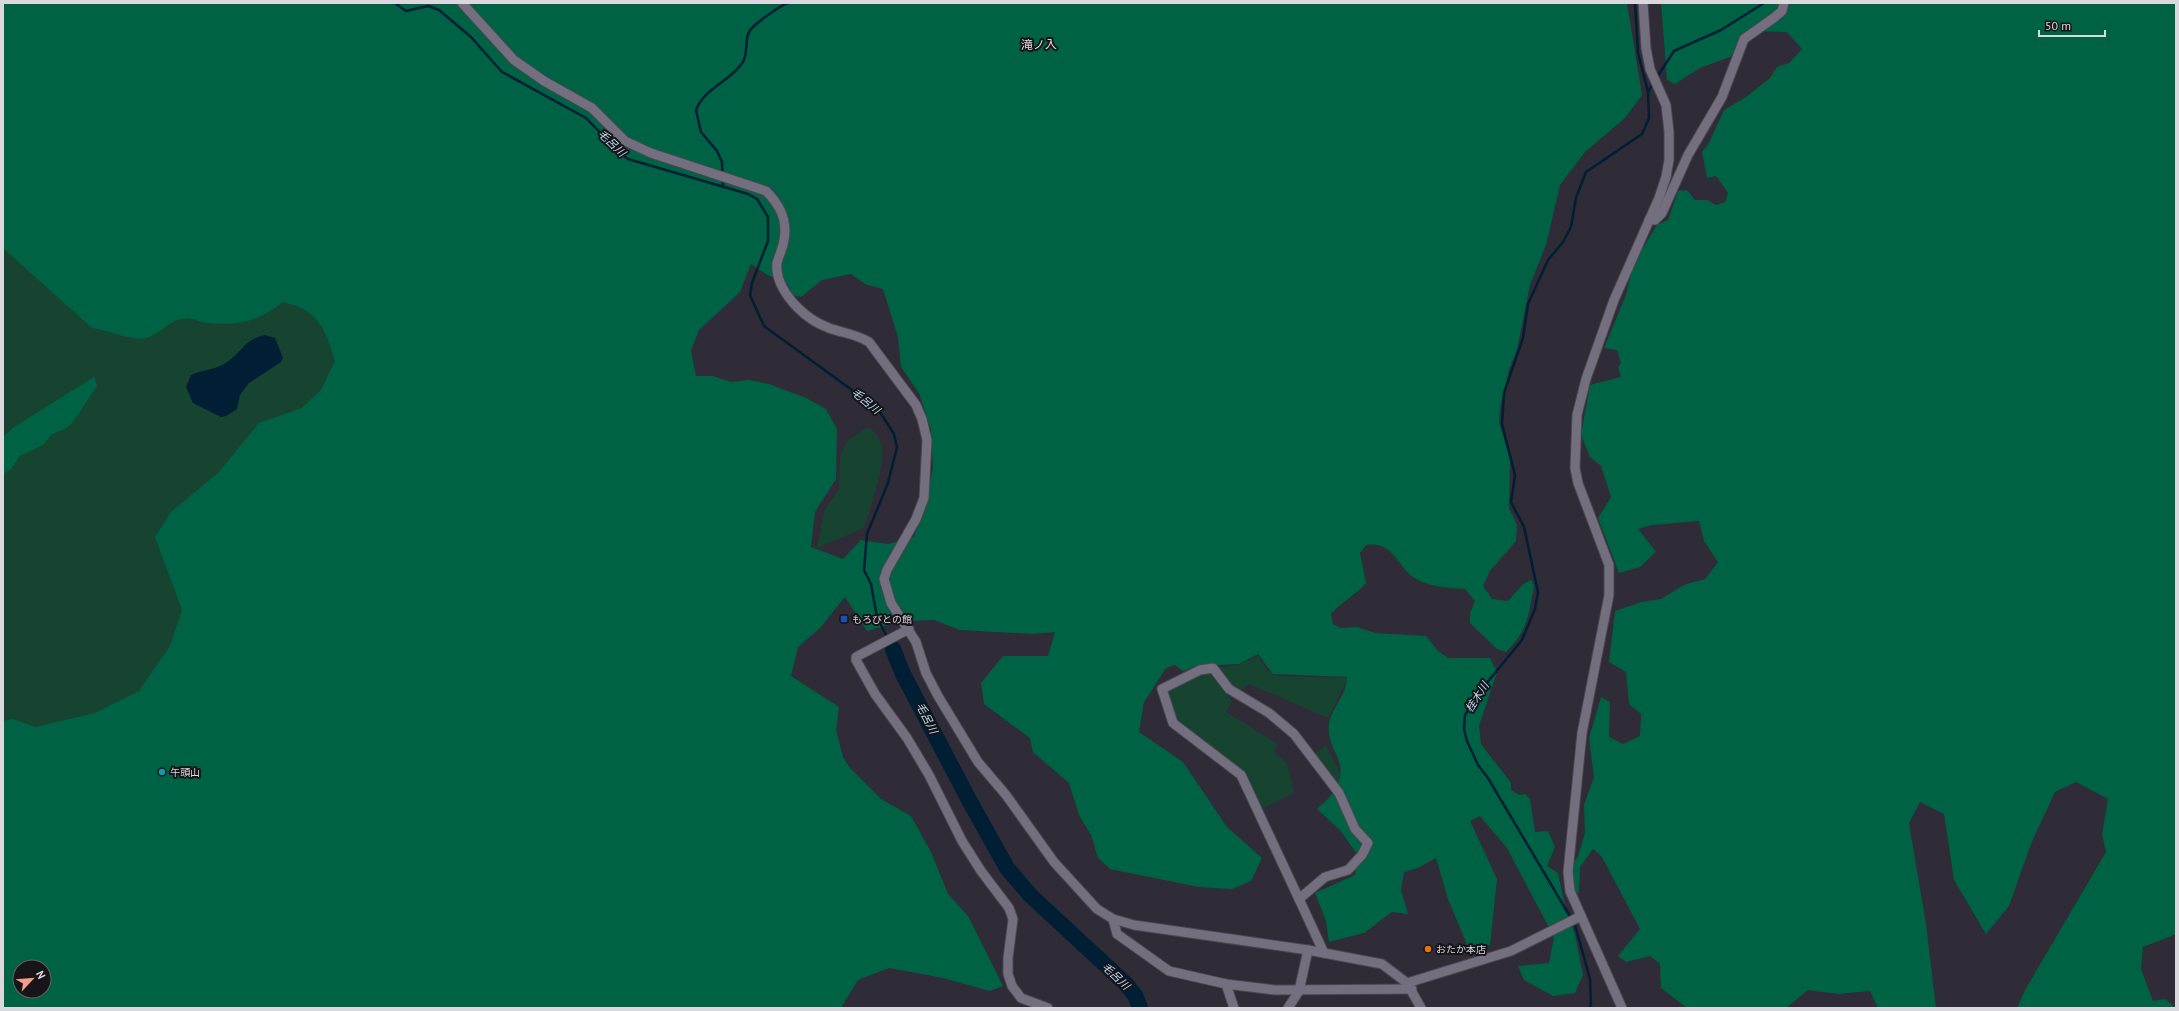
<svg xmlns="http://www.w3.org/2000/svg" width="2179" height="1011" font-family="'PT Sans','Noto Sans JP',sans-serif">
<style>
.green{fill:#174331}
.forest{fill:#006244;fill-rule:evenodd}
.water{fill:#001f34}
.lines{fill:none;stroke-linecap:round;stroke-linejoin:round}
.stream{stroke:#001f34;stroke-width:2.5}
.river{stroke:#001f34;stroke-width:16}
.minor-casing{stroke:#4a4651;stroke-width:11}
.minor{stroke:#746f7e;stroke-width:9}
.transit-dot{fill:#1a4fb4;stroke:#17151a;stroke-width:1.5}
.culture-dot{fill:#0f9aa8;stroke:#17151a;stroke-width:1.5}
.food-dot{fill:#e8710a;stroke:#17151a;stroke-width:1.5}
.labels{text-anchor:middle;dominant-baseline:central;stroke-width:4;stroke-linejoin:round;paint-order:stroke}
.poi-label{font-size:10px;fill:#dad7df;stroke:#17151a;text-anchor:start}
.water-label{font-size:11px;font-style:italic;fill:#bcdff7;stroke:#17151a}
.quarter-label{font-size:12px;fill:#dad7df;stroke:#17151a}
</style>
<rect width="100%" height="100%" fill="#2f2b37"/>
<g class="green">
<polygon points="3,95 204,287 306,302 347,357 191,610 151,724 3,740"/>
<path d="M868 427C873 430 879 437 881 443 886 467 871 505 864 528L817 548 824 511 839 489 840 457 846 442Z"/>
<polygon points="1258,656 1267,670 1278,676 1348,678 1328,718 1249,684 1238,693 1215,668 1238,665"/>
<polygon points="1201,672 1210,674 1232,701 1226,712 1277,743 1275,753 1287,763 1294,793 1261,809 1244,773 1176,721 1165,691"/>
<polygon points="1326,745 1343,779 1336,786 1312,756"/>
</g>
<g class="forest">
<path d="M3 3H1627L1642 95 1625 118 1585 152 1560 185 1546 245 1530 285 1517 349 1509 369 1500 407 1499 422 1510 460 1509 508 1517 525 1516 541 1490 571 1483 586 1492 599 1508 601C1516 593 1520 584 1531 580L1534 586C1529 614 1527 632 1506 652L1497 649 1470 623V613L1475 601 1465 589C1449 588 1431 587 1416 579 1397 568 1395 541 1366 545L1360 553 1366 583C1355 596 1341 602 1331 614L1333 624 1341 628 1357 627 1375 633 1426 636 1438 651 1448 658H1490L1497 672 1479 726 1481 744 1511 783V790L1519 795 1525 794 1530 799 1535 832 1548 831 1555 847 1547 866 1558 873 1564 901 1575 935 1583 975 1575 993 1553 996 1524 980 1518 966 1549 963 1554 937 1507 848 1480 816 1470 821 1497 879 1490 945 1468 947 1448 899 1436 858 1418 868 1404 872 1401 890 1408 914 1392 912 1364 933 1329 942 1326 921 1315 893 1355 875 1357 854 1340 830 1317 809C1323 803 1334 795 1337 786 1350 759 1322 746 1330 719 1335 705 1347 692 1347 677L1273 674 1258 654 1239 664 1196 666 1183 671 1175 665 1166 668 1144 702 1139 732 1183 762 1227 827 1262 858 1251 881 1232 889 1199 887 1110 869 1098 858 1091 835 1079 815 1069 783 1033 752 1030 738 984 704 981 683 1003 656H1048L1055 632 1033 634 960 630 934 620 902 621 867 631 845 597 820 628 798 647 791 676 839 707 836 730 843 757 850 768 881 799 911 816 931 852 948 894 968 916 1003 986 990 991 943 978 889 968 858 980 841 1008H3V721L12 719 36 727 52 723 95 713 139 691 170 646 182 610 155 537 171 512 218 473 259 423 302 408 321 390 335 361C325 329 319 310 283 302 259 321 239 326 208 323 199 322 191 316 181 319 169 321 159 335 146 338 129 341 109 330 92 328L3 248ZM751 264 767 275 787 283 792 295 801 297 822 280 851 274 865 284 883 289 898 337 901 367 919 393 931 430 933 467 927 500 914 537 888 544 861 540 843 559 811 547 815 512 836 479 837 429 826 409 806 398 769 384 749 380 731 382 713 376H696L691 351 699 330 740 292ZM20 967H44V991H20Z"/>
<polygon points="1661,3 2176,3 2176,934 2143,947 2141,969 2153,1001 2165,999 2176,1008 2017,1008 2025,990 2106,852 2102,834 2108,799 2076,782 2055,792 2031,844 2009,906 1986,934 1954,880 1944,814 1920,802 1909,823 1926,924 1936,1008 1878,1008 1870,991 1838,994 1808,990 1786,1008 1687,1008 1661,988 1660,964 1650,956 1626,962 1618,956 1640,929 1602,857 1593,849 1580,867 1579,892 1575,894 1572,865 1578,856 1585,833 1584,805 1594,777 1589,738 1601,697 1610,702 1609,737 1623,744 1640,736 1641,714 1629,704 1626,672 1609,662 1615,611 1642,602 1661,599 1684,585 1705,579 1718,562 1704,541 1699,521 1652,525 1638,529 1656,552 1640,567 1619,573 1598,518 1611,497 1601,466 1590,457 1581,435 1590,385 1621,377 1618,367 1621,363 1617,350 1604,348 1626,295 1630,277 1638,256 1657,225 1668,220 1678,191 1687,190 1695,200 1707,200 1716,205 1725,202 1728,193 1716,176 1707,178 1702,152 1709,143 1724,110 1746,97 1770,78 1777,67 1789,63 1802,49 1787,32 1751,31 1730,57 1700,68 1675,84 1667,80"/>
<polygon points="94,377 97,386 73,422 65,429 52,434 43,445 20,456 11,469 3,474 3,437 14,427"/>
</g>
<path class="water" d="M265 335 275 338 283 358 281 362 249 383 240 395 237 409 226 416 221 417 193 403 186 387 191 375C202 370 214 370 224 364 243 353 242 340 265 335Z"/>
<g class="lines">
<g class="stream">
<polyline points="395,3 406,11 428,6 439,10 471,37 502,72 586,118 621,154 628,159 748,194 757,199 768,217 768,241 752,283 750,295 764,326 878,409 894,434 897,447 888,483 867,534 864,570 871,584 877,617 893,649"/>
<polyline points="1657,77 1674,51 1721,30 1764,3"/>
<polyline points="1648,92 1653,83"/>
<path d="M723 187 722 162 717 151 701 132 696 110C705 87 730 82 743 62 749 52 743 35 753 27 759 21 781 5 788 3"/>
<polyline points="1589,1008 1591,1005 1590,979 1575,925 1488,778 1478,765 1467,741 1464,729 1465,715 1477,695 1522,640 1535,609 1538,592 1524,527 1511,502 1515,475 1502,424 1504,393 1523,338 1528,304 1548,260 1563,242 1571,227 1576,198 1586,172 1642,134 1649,118 1648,92 1638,53 1635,3"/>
</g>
<polyline class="river" points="893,649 903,674 969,800 1007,868 1031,896 1125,983 1135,995 1140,1008"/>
<defs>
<g id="minor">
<path d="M462 3 514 60 544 81 592 108 625 141 651 153 766 191C780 205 788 220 784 240 783 248 779 255 777 263 775 280 787 297 798 308 807 317 818 324 829 328 843 333 856 334 869 342L916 405 922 419 927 440 924 498 916 519 887 570 884 579 891 603 916 642 926 673 938 696 978 762 1006 795 1054 862 1097 909 1113 919 1134 925 1308 950 1382 964 1407 983 1421 1008"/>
<polyline points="1649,220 1655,220 1662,213 1688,155 1722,97 1744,39 1775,17 1782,11 1784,3"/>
<polyline points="909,629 856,657 856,660 875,694 907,738 929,775 962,841 981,871 1009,908 1013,919 1008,958 1008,974 1012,986 1021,998 1048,1008"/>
<polygon points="1213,668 1229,689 1269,713 1294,734 1339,793 1355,829 1368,843 1362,855 1348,870 1325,877 1299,899 1241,775 1173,723 1162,689 1200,670"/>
<polyline points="1299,899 1324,953"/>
<polyline points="1113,919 1117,934 1169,971 1226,984 1275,990 1412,989"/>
<polyline points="1407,983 1511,951 1581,916"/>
<polyline points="1226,984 1234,1008"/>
<polyline points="1288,1008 1299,991 1308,950"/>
<polyline points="1622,1008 1570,891 1568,872 1582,733 1609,595 1609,565 1578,483 1575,468 1577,415 1586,379 1614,300 1659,198 1666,177 1669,160 1669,132 1666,105 1650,69 1646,48 1643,3"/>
</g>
</defs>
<use href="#minor" class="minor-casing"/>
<use href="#minor" class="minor"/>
</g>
<rect class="transit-dot" x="840" y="615" width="8" height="8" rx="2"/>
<circle class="culture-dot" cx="162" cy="772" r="4"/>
<circle class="food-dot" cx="1428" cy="949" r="4"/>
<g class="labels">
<g class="poi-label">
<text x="852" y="619">もろびとの館</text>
<text x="170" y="772">午頭山</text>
<text x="1436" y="949">おたか本店</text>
</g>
<g class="water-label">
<text transform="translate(612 143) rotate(44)">毛呂川</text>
<text transform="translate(866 401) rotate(40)">毛呂川</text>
<text transform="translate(1477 697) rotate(-57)">桂木川</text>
<text transform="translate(927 718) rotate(63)">毛呂川</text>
<text transform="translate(1116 976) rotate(44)">毛呂川</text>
</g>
<g class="quarter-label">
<text x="1039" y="44">滝ノ入</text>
</g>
</g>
<rect width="2179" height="1011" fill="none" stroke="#dad7df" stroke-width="8"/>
<g transform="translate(32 979) rotate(64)"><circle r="19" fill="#17151a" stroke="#656369"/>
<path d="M0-3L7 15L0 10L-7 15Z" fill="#f49e86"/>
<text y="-6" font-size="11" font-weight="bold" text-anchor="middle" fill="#dad7df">N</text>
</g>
<path d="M2039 30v6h66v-6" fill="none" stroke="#dad7df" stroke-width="2"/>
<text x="2045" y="30" font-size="12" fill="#dad7df" stroke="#17151a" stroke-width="3" paint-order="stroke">50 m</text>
</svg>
